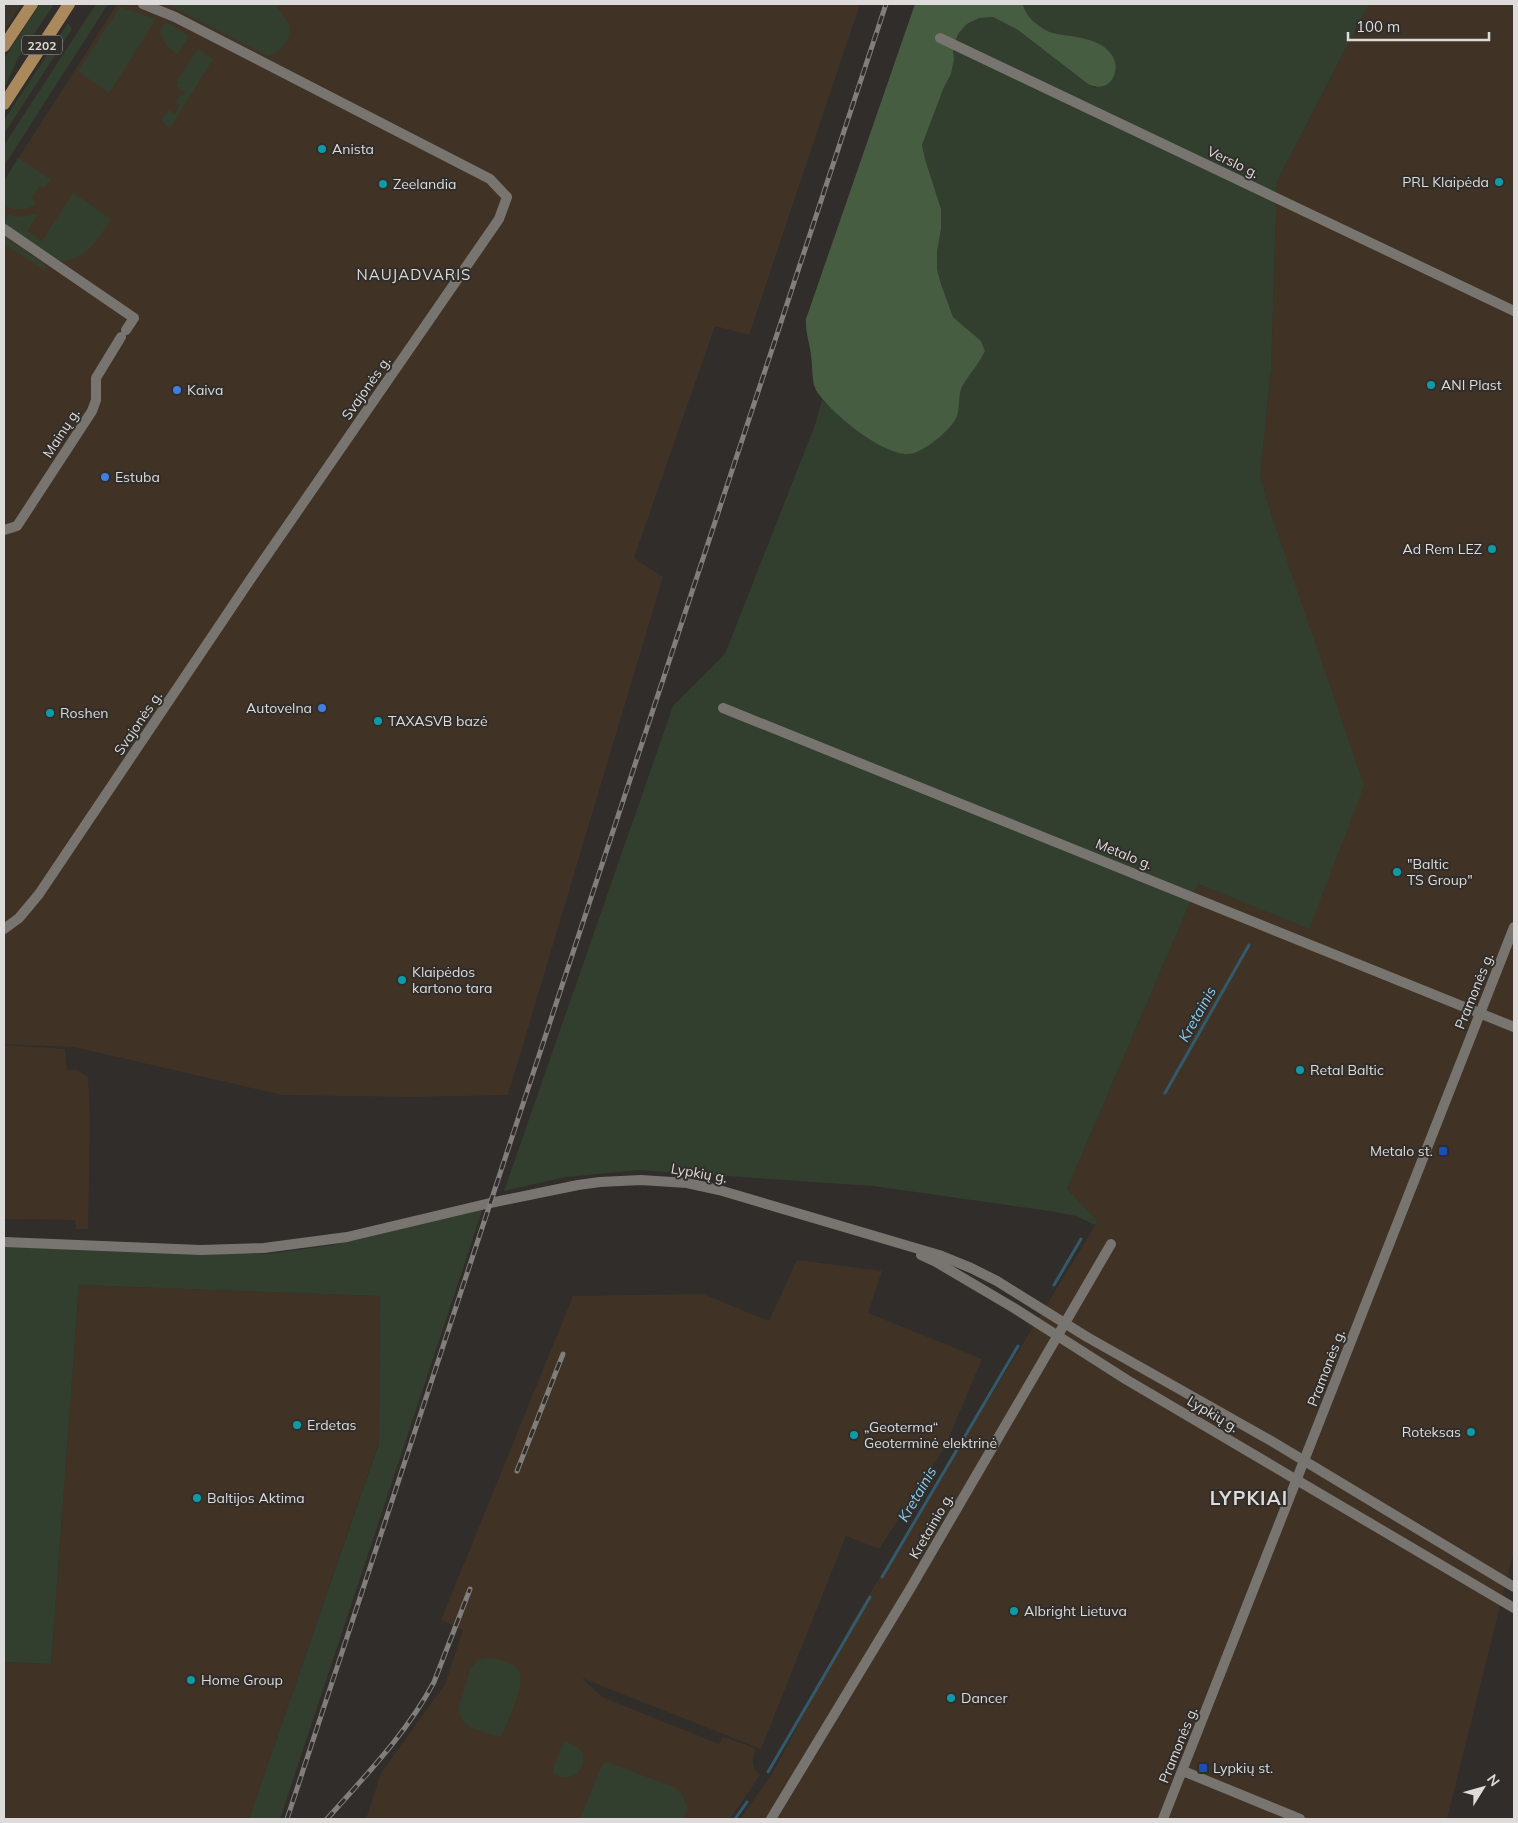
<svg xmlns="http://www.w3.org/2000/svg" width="1518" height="1823" font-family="Mulish,sans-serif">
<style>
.built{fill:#3b342c}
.industrial{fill:#403325}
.green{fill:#323f2f}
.forest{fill:#465d41}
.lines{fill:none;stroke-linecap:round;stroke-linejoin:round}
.stream{stroke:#335a6c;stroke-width:3}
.minor{stroke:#787571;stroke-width:10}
.primary{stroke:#aa8a5c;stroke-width:12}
.rail-casing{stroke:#817e7c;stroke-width:5}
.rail{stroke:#302d2a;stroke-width:3;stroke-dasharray:9;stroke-linecap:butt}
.culture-dot{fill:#0f9aa8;stroke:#302d2a;stroke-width:2}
.shop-dot{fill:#3f7fe0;stroke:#302d2a;stroke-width:2}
.transit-dot{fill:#1a4fb4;stroke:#302d2a;stroke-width:2}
.labels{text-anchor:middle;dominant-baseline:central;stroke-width:4;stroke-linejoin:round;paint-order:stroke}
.shield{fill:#302d2a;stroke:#aaa8a5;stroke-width:1}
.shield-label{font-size:12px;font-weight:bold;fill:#dedcda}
.poi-label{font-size:14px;fill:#dedcda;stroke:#302d2a;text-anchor:start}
.street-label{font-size:14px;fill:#dedcda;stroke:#302d2a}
.neighbourhood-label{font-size:15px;letter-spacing:1px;fill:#dedcda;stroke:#302d2a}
.water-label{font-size:15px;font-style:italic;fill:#86cbec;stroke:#302d2a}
.district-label{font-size:19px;font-weight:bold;letter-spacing:1px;fill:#dedcda;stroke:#302d2a}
</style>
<rect width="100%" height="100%" fill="#302d2a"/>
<polygon class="built" points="4,4 22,4 4,31"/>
<g class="industrial">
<polygon points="117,4 860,4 749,335 715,326 634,558 663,577 508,1095 410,1097 282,1095 74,1047 4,1044 4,181"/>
<polygon points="1369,4 1514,4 1514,1550 1447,1819 740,1819 772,1774 853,1621 1098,1221 1067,1189 1198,884 1309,929 1272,517 1260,476 1271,369 1277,181"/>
<polygon points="4,1045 65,1049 67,1070 78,1070 88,1077 90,1118 88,1229 76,1229 75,1220 4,1219"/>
<polygon points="797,1260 882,1271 868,1313 982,1359 945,1447 879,1549 846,1536 761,1749 582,1678 602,1697 719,1744 723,1737 755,1748 753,1763 755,1770 760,1775 730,1819 366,1819 381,1773 445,1684 463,1630 441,1620 573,1296 703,1294 769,1321"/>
<polygon points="79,1285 380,1296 379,1442 249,1819 4,1819 4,1662 51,1664"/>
</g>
<g class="green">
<polygon points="40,4 54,4 17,60 4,89 4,59"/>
<polygon points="96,4 108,4 4,166 4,145"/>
<path d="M167 4H278L277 8C281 13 287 20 289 25 293 37 279 55 268 56Z"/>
<path d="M1023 4H1369L1277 181 1271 369 1260 476 1272 517 1364 786 1309 929 1198 884 1067 1189 1098 1221 1095 1225 1076 1216 1050 1211 873 1186 639 1170 566 1177 504 1191 673 706 725 654 815 425 822 400 844 419 957 416C958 402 960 387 969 374 974 366 980 361 985 352L981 341 953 317 941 284 937 269V252L941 229V209L925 159 922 145 944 87 951 73 954 60 953 48 958 34 967 24 979 18 993 17 1018 30 1088 84 1096 88 1089 40C1065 36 1028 34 1023 4Z"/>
<polygon points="120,7 156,19 109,93 78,71"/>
<path d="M166 22 189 36 178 54C167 47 161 41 161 28Z"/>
<polygon points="68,23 72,29 4,134 4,120"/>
<polygon points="198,49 213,59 170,128 161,121 169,110 175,114 180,105 176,102 180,95 183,96 185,92 176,86 179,82 177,80"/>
<path d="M18 158 51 180 44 188 39 187 31 198 37 203C26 211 16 211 4 206V181Z"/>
<path d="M73 193 111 219C96 241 88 259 59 261L4 224 8 215 18 217 38 214 27 231 42 241Z"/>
<polygon points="4,237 42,262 46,267 45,270 4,244"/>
<polygon points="484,1205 280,1819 249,1819 379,1443 380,1296 79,1285 51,1664 4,1662 4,1247 214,1254 268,1254 333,1245 389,1232"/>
<path d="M484 1658C495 1658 515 1661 520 1673 525 1685 506 1724 501 1737L472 1728 462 1720 458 1709 471 1668 477 1661Z"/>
<path d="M564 1741C570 1744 577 1746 581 1751 588 1764 576 1780 563 1777 559 1776 555 1774 552 1772Z"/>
<polygon points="607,1762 676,1788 682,1794 687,1807 686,1813 682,1819 580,1819 602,1765"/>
</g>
<path class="forest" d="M915 4H1023C1024 10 1028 16 1032 20 1053 40 1065 32 1089 40 1104 44 1119 56 1115 72 1112 86 1100 90 1088 84L1018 30 993 17 979 18 967 24 958 34 953 48 954 60 951 74 944 87 922 145 925 159 941 209V229L937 252V269L941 284 953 317 981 341 985 351C979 364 969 374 962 387 958 396 960 407 957 416 952 429 927 449 914 453 889 462 828 411 816 390 811 380 813 366 811 356 810 343 805 332 806 319Z"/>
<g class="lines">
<g class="stream">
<polyline points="1165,1093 1249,945"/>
<polyline points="1054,1285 1081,1239"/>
<polyline points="882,1577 1018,1346"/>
<polyline points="768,1772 870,1597"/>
<polyline points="735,1819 747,1802"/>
</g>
<g class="minor">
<polyline points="940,38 1514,311"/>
<polyline points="4,229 134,318 126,330"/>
<polyline points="4,530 17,526 92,411 96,400 96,378 121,337"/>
<polyline points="723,708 1514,1027"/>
<polyline points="4,929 19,918 39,894 252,577 499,219 507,197 490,179 175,17 143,4"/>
<polyline points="4,1242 201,1250 264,1248 347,1237 490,1203 578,1185 600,1182 641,1180 687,1183 719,1190 939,1255 971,1268 997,1281 1087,1337 1273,1442 1514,1587"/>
<polyline points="921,1255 936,1262 1014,1308 1127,1380 1514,1608"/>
<polyline points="1183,1771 1300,1819"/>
<polyline points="771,1819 910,1589 1111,1244"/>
<polyline points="1163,1819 1514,927"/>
</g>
<g class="primary">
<polyline points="4,46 32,4"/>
<polyline points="4,104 69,4"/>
</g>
<defs>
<g id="rail">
<polyline points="517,1471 563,1354"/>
<polyline points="287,1819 886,4"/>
<path d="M327 1819C365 1776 407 1733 434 1682L470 1589"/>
</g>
</defs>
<use href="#rail" class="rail-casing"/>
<use href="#rail" class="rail"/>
</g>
<g class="culture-dot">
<circle cx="322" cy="149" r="5"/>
<circle cx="1499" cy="182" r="5"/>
<circle cx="383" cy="184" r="5"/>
<circle cx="1431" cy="385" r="5"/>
<circle cx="1492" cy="549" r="5"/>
<circle cx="50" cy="713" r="5"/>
<circle cx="378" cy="721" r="5"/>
<circle cx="1397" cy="872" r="5"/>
<circle cx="402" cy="980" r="5"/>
<circle cx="1300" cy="1070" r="5"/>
<circle cx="297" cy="1425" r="5"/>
<circle cx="1471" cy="1432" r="5"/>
<circle cx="854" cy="1435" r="5"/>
<circle cx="197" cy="1498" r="5"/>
<circle cx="1014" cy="1611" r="5"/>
<circle cx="191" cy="1680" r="5"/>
<circle cx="951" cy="1698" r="5"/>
</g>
<g class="shop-dot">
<circle cx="177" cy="390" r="5"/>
<circle cx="105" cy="477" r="5"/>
<circle cx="322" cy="708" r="5"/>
</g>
<g class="transit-dot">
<rect x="1438" y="1146" width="10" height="10" rx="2.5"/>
<rect x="1198" y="1763" width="10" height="10" rx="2.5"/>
</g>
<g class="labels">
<rect class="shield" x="22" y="35.5" width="40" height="19" rx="4"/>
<g class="shield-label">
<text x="42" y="45">2202</text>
</g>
<g class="poi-label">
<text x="332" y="149">Anista</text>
<text x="1489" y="182" text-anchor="end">PRL Klaipėda</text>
<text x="393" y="184">Zeelandia</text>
<text x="1441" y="385">ANI Plast</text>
<text x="187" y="390">Kaiva</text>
<text x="115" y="477">Estuba</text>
<text x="1482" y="549" text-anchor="end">Ad Rem LEZ</text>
<text x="312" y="708" text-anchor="end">Autovelna</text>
<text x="60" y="713">Roshen</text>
<text x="388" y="721">TAXASVB bazė</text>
<text x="1407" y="864">"Baltic<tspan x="1407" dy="16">TS Group"</tspan></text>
<text x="412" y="972">Klaipėdos<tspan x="412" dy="16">kartono tara</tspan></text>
<text x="1310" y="1070">Retal Baltic</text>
<text x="1433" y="1151" text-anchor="end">Metalo st.</text>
<text x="307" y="1425">Erdetas</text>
<text x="864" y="1427">„Geoterma“<tspan x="864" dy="16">Geoterminė elektrinė</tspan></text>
<text x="1461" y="1432" text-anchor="end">Roteksas</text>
<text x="207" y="1498">Baltijos Aktima</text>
<text x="1024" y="1611">Albright Lietuva</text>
<text x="201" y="1680">Home Group</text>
<text x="961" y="1698">Dancer</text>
<text x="1213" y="1768">Lypkių st.</text>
</g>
<g class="street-label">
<text transform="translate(1233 162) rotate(26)">Verslo g.</text>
<text transform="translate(366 388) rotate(-55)">Svajonės g.</text>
<text transform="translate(61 433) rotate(-57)">Mainų g.</text>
<text transform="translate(138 723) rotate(-56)">Svajonės g.</text>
<text transform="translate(1124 854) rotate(22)">Metalo g.</text>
<text transform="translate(1474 991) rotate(-68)">Pramonės g.</text>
<text transform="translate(699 1173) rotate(10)">Lypkių g.</text>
<text transform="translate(1326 1368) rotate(-69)">Pramonės g.</text>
<text transform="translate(1213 1414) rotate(31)">Lypkių g.</text>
<text transform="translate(931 1526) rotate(-60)">Kretainio g.</text>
<text transform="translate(1178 1745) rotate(-68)">Pramonės g.</text>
</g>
<g class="neighbourhood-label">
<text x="414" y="274">NAUJADVARIS</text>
</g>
<g class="water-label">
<text transform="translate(1197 1014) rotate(-61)">Kretainis</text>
<text transform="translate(917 1494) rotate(-60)">Kretainis</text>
</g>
<g class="district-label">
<text x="1249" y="1498">LYPKIAI</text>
</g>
</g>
<rect width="1518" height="1823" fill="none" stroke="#dedcda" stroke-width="10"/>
<g transform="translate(1483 1788) rotate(53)" stroke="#302d2a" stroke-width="4" paint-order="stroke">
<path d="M0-4L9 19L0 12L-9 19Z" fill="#dedcda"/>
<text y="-8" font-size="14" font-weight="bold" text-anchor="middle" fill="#dedcda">N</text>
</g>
<path d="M1348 32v8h141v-8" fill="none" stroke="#dedcda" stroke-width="2.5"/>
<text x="1356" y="32" font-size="15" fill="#dedcda" stroke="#302d2a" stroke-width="4" paint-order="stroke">100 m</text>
</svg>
